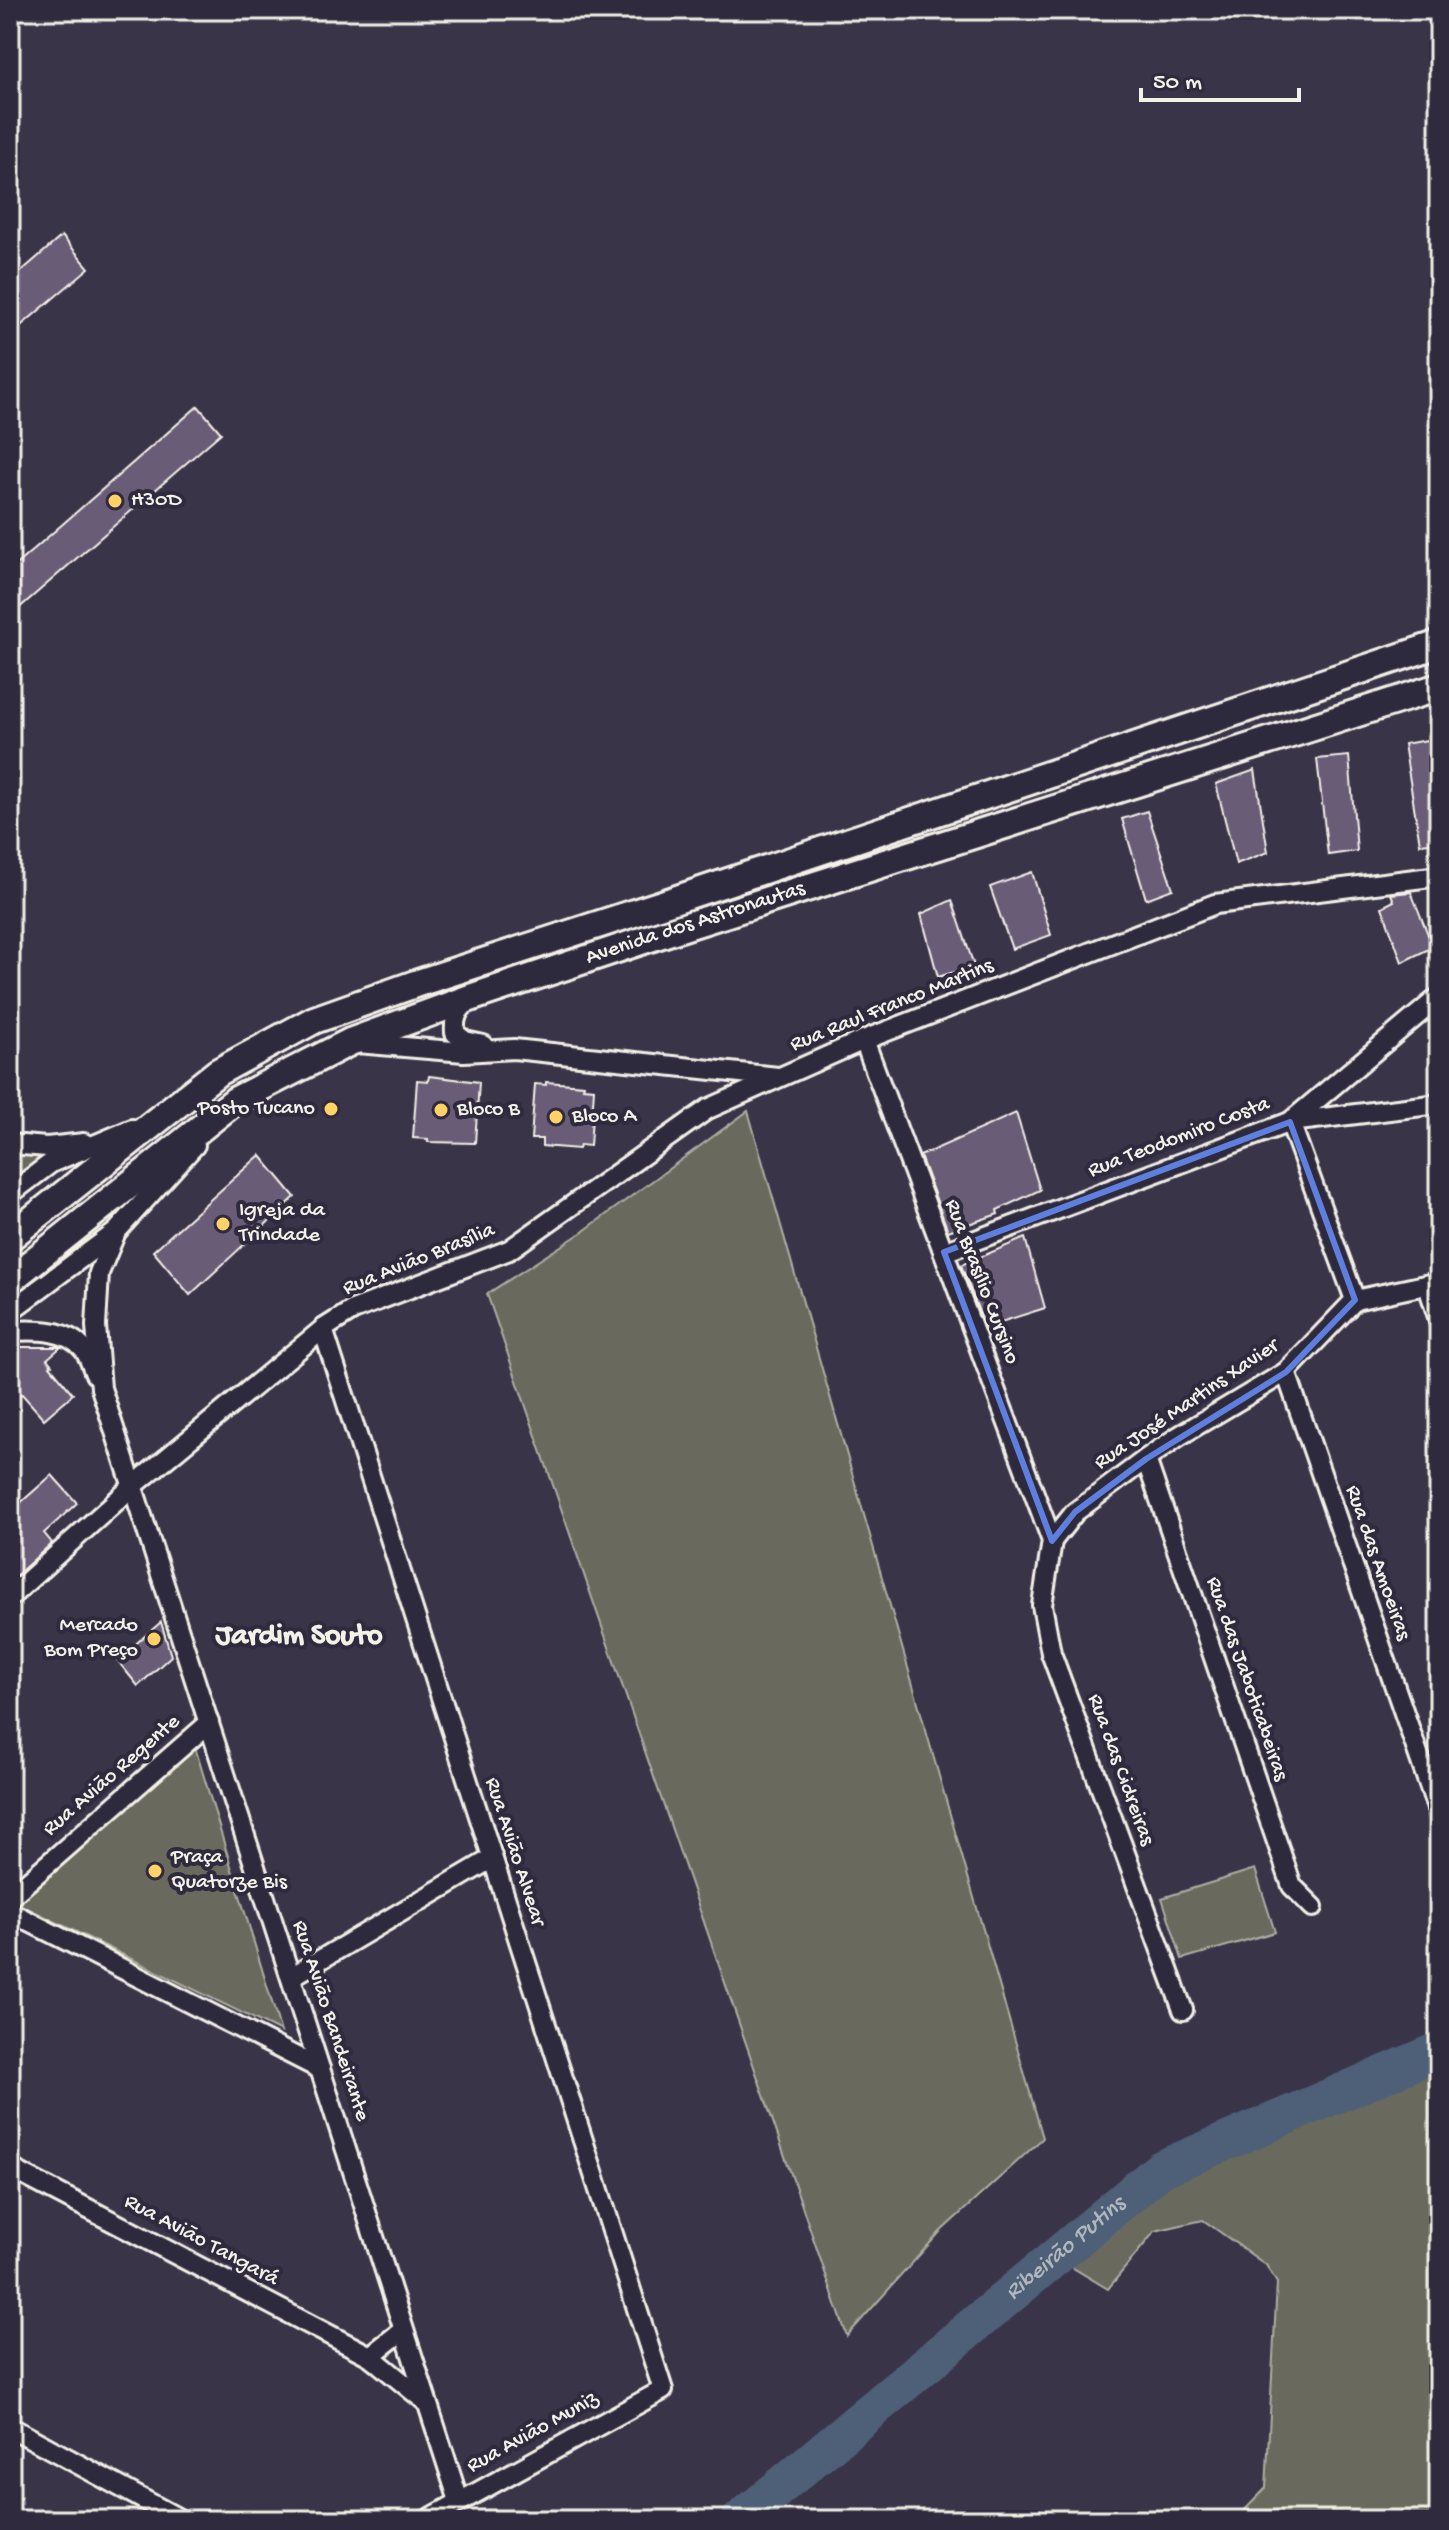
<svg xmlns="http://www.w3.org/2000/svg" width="1449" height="2530" font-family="'Gochi Hand',sans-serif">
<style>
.green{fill:#696b5d;stroke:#aeaea2;stroke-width:2}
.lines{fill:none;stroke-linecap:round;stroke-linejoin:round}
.river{stroke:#4d6078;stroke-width:38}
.building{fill:#685b77;stroke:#f4f1e8;stroke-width:2}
.minor-casing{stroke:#f4f1e8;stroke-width:24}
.secondary-casing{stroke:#f4f1e8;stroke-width:32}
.minor{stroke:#2f2a3d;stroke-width:18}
.secondary{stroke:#2f2a3d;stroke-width:26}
.marked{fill:none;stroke:#5e7fdd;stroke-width:6;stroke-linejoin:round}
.poi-dot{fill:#ffd166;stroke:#2f2a3d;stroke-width:3}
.labels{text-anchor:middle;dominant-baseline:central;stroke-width:8;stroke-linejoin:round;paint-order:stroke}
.poi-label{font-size:22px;fill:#f4f1e8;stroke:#2f2a3d;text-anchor:start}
.street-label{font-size:22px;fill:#f4f1e8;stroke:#2f2a3d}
.water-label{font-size:24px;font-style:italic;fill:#b1b7bb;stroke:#2f2a3d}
.district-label{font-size:30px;font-weight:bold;fill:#f4f1e8;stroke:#2f2a3d}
</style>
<rect width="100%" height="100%" fill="#3a3449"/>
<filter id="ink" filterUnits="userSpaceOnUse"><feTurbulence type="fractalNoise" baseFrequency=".0125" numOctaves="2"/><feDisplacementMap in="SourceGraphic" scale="16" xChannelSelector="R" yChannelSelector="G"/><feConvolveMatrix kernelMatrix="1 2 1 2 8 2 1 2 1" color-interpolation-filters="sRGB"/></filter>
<g filter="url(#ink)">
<g class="green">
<polygon points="748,1111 1043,2138 940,2232 847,2336 487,1294 581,1233"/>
<polygon points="10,1153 45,1156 10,1182"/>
<polygon points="195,1747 281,2032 17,1903"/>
<polygon points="1255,1869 1275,1932 1182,1959 1162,1898"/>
<polygon points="1439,2051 1439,2520 1235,2520 1266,2488 1277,2283 1266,2265 1203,2220 1155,2231 1108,2289 1055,2257 1161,2169"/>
</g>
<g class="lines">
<path class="river" id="s1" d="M740 2520 1161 2169 1439 2051"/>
</g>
<g class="building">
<polygon points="62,236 89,268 10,335 10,281"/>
<polygon points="198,406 221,433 10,616 10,570"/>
<polygon points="1439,738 1439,842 1420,844 1404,744"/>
<polygon points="1349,756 1357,851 1328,855 1317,759"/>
<polygon points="1255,770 1268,852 1236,864 1216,784"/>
<polygon points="1147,811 1173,889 1146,899 1122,819"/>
<polygon points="1032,872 1051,935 1012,949 990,887"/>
<polygon points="1411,892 1433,947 1402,962 1382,907 1394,901 1391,894"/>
<polygon points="952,900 974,966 938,977 921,914"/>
<polygon points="429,1076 479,1082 475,1143 428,1142 428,1139 413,1138 417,1080 428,1081"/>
<polygon points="546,1082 584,1085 583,1088 594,1089 590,1146 580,1145 579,1149 542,1146 542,1139 531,1139 535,1084 546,1085"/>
<polygon points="1016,1113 1040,1190 997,1210 998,1214 948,1231 920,1156"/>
<polygon points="260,1155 295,1197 190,1295 153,1251"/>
<polygon points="1025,1238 1045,1308 985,1327 961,1265"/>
<polygon points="19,1347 61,1347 47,1359 52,1365 50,1366 73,1394 44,1419 22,1394 10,1402 10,1357 19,1352"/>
<polygon points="52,1475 77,1503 44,1533 52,1543 10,1581 10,1494 19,1504"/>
<polygon points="161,1622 171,1656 138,1686 117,1660"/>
</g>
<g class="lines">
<defs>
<g id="minor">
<path d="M469 1000C457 1011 454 1017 455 1033L465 1041 483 1045"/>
<polyline points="864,1040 1052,1541 1042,1605 1051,1653 1183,2010"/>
<polyline points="357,1043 464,1052 514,1049 778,1077"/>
<polyline points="10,1144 47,1147 84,1143"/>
<polyline points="10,1194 51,1163 132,1129"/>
<polyline points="116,1232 99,1273 96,1326 101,1388 459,2501"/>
<polyline points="944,1252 1290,1122 1439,1104"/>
<polyline points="1428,1286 1439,1320"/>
<polyline points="1355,1300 1290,1122 1439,997"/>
<polyline points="10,1311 116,1232 195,1145"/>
<polyline points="323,1329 663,2390 427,2520"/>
<path d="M10 1331C35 1330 67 1328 84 1350 89 1356 92 1367 95 1374"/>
<polyline points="1286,1372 1439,1814"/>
<polyline points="1146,1459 1292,1886 1313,1907"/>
<polyline points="1052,1541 1075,1512 1146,1459 1179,1436 1286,1372 1355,1300 1439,1282"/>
<polyline points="10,1597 133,1486 323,1329 353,1310 509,1250 708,1109 864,1040 1215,904 1439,876"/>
<polyline points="10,1897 209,1723"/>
<polyline points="10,1912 320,2069"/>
<polyline points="291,1977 491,1859"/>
<polyline points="10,2168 370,2356 425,2401"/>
<polyline points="370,2356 403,2330"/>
<polyline points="10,2427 181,2520"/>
</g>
<g id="secondary">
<polyline points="10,1237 218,1072 314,1020 415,984 668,902 1439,644"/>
<path id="s2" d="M10 1280 236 1100 350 1042 473 997 674 930 1439 687"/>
</g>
</defs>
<use href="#minor" class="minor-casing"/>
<use href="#secondary" class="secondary-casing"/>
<use href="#minor" class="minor"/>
<use href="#secondary" class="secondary"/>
</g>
</g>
<path class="marked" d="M1290 1122 1355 1300 1286 1372 1146 1459 1075 1512 1052 1541 944 1252Z"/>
<g class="poi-dot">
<circle cx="115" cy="501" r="8"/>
<circle cx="331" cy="1109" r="8"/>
<circle cx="441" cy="1110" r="8"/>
<circle cx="556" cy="1117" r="8"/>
<circle cx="223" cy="1224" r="8"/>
<circle cx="154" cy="1639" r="8"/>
<circle cx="155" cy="1871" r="8"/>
</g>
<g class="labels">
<g class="poi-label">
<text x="131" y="501">H30D</text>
<text x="315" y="1109" text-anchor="end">Posto Tucano</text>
<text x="457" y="1110">Bloco B</text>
<text x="572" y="1117">Bloco A</text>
<text x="239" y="1211">Igreja da<tspan x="239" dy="25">Trindade</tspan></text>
<text x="138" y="1626" text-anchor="end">Mercado<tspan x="138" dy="25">Bom Preço</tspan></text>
<text x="171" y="1858">Praça<tspan x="171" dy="25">Quatorze Bis</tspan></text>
</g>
<g class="street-label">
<text stroke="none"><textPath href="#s2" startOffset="782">Avenida dos Astronautas</textPath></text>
<text transform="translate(892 1006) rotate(-22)">Rua Raul Franco Martins</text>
<text transform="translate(1179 1138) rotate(-21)">Rua Teodomiro Costa</text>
<text transform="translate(419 1260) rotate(-22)">Rua Avião Brasília</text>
<text transform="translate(981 1282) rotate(69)">Rua Brasílio Cursino</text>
<text transform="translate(1187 1405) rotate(-34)">Rua José Martins Xavier</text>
<text transform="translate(1377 1563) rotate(71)">Rua das Amoeiras</text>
<text transform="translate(1246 1679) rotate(71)">Rua das Jaboticabeiras</text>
<text transform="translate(1120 1770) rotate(70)">Rua das Cidreiras</text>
<text transform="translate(112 1776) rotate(-41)">Rua Avião Regente</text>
<text transform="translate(514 1852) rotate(72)">Rua Avião Alvear</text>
<text transform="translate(330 2021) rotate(72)">Rua Avião Bandeirante</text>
<text transform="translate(201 2241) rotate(28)">Rua Avião Tangará</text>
<text transform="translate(533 2433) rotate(-29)">Rua Avião Muniz</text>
</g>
<g class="water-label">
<text stroke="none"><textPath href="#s1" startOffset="424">Ribeirão Putins</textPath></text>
</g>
<g class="district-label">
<text x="299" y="1637">Jardim Souto</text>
</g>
</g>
<rect width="1449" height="2530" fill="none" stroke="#2f2a3d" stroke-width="40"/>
<rect x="20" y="20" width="1409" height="2490" fill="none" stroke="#f4f1e8" stroke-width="3" filter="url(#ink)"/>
<path d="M1141 88v12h158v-12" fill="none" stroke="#f4f1e8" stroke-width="4"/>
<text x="1153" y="88" font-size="24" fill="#f4f1e8" stroke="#2f2a3d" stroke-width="6" paint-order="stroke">50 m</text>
</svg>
